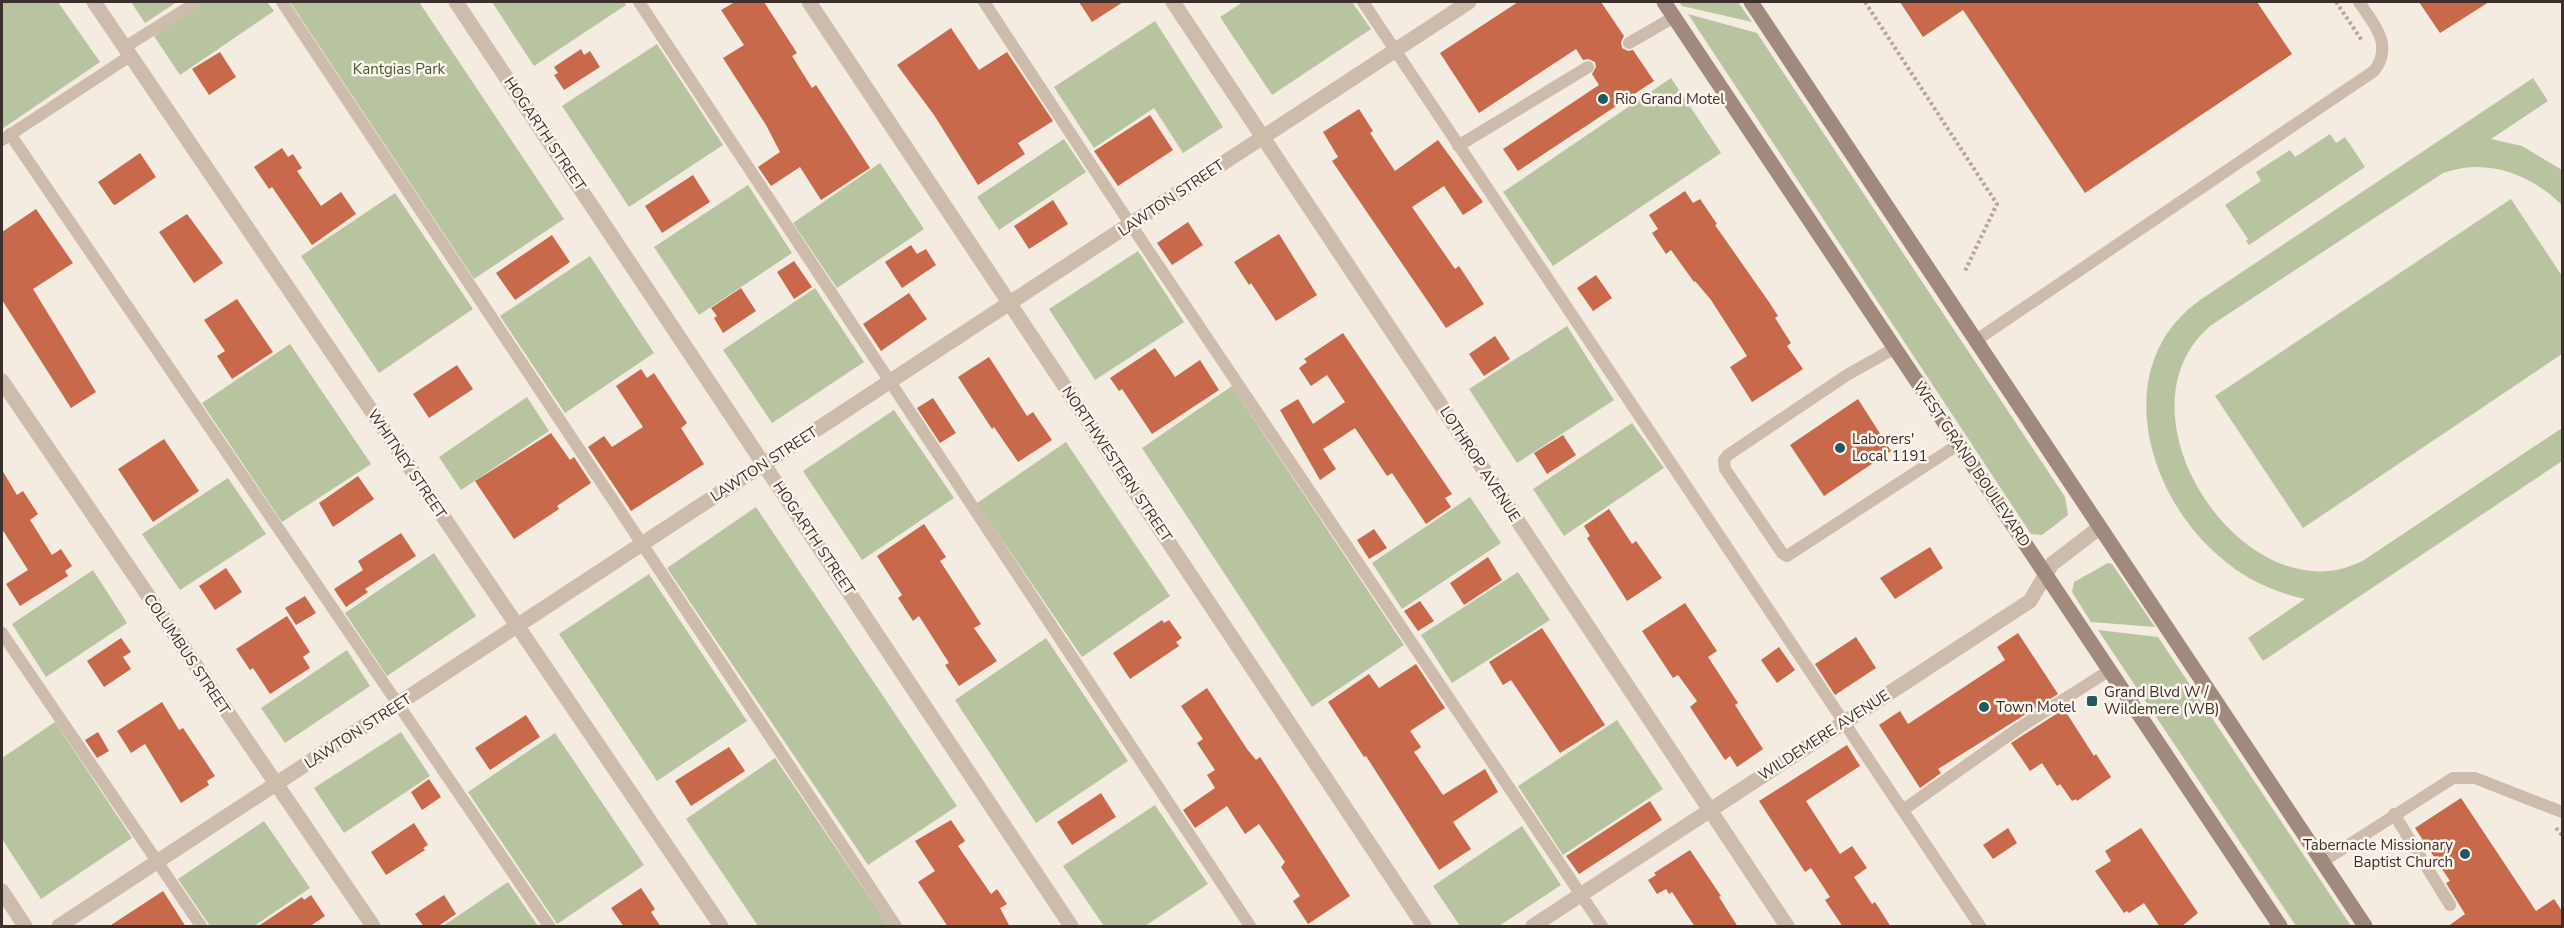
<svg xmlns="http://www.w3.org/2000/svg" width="2564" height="928" font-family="'Nunito Sans',sans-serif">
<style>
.green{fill:#b8c4a0}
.building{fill:#c8694b}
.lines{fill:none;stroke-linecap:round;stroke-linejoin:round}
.path{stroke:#b9a596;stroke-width:4;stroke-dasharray:3 3;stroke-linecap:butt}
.service{stroke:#cdbbac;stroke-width:12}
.minor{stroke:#cdbbac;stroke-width:15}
.secondary{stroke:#a18a7d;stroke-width:15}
.poi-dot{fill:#1f5a5e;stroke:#fbf5ee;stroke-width:2}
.labels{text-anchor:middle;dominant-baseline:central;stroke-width:5;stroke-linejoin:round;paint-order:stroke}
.park-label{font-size:15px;fill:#4a5a2e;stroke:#fbf5ee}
.poi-label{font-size:15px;fill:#3b302b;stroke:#fbf5ee;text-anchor:start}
.street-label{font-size:15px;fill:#3b302b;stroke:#fbf5ee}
</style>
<rect width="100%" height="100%" fill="#f4ebe1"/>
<g class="green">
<polygon points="2,2 58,2 100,62 2,129"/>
<polygon points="131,2 177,2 145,23"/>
<polygon points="205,2 267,2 274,11 180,75 154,36"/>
<polygon points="290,2 419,2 564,219 474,279"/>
<polygon points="492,2 624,2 626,5 534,66"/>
<polygon points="1243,2 1352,2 1371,29 1272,95 1220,17"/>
<polygon points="1679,2 1738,2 1752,22 1682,6"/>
<polygon points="1688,14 1757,33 2065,497 2068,515 2042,535 2031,534"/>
<polygon points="1155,21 1223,127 1183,153 1154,108 1094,148 1054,87"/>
<polygon points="657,44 723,145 629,207 562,106"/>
<polygon points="1671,78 1721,153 1553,266 1503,192"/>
<path d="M2533 78 2548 101 2491 139 2522 146 2562 170V205C2530 174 2487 157 2443 173L2210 326C2107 416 2250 622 2364 560L2562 428V461L2263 661 2248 638 2305 599C2273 592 2245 579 2220 557 2146 495 2109 365 2200 300Z"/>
<polygon points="2330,134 2336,143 2345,137 2365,167 2249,245 2246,241 2248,239 2225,205 2261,181 2256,172 2290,150 2295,157"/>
<polygon points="1064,139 1086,172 999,230 977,197"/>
<polygon points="880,163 924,229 837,288 793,223"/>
<polygon points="748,185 792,253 699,315 654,247"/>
<polygon points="395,193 473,309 379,373 301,256"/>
<polygon points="2511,199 2562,276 2562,354 2303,528 2215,396"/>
<polygon points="1138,251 1184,322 1095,380 1049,309"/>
<polygon points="590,256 654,353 565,413 500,316"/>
<polygon points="815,288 864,362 772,423 723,350"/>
<polygon points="1567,326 1614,400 1517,463 1469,389"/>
<polygon points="290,344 371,464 282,522 202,403"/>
<polygon points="1232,386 1404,645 1312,707 1142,448"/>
<polygon points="527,397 549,431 461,490 439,457"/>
<polygon points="894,410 954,498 862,560 803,471"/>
<polygon points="1632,423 1664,468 1564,536 1533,489"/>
<polygon points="1066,442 1170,596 1082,657 977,503"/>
<polygon points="228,478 266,534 180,590 142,534"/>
<polygon points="1470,497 1501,543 1402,609 1372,563"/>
<polygon points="756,507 957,806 868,865 667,568"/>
<polygon points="434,553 476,616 387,676 345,613"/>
<polygon points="2108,563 2112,564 2155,627 2091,622 2072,592 2074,582"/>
<polygon points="93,570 127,623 46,677 12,624"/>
<polygon points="1518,572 1550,620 1452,683 1421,635"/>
<polygon points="649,574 747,721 657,781 559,634"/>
<polygon points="2098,630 2158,637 2351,926 2296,926"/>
<polygon points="1046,638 1128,761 1036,823 955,700"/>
<polygon points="347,650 370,686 285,743 261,708"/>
<polygon points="1617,720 1663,789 1563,855 1518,786"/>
<polygon points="55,722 132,838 41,899 2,839 2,758"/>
<polygon points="401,732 430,776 344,833 314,788"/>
<polygon points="555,733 644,865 557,924 468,792"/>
<polygon points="775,758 889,926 758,926 686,819"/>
<polygon points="1155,805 1208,884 1145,926 1104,926 1063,866"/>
<polygon points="264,821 310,888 254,926 210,926 178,879"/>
<polygon points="1522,826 1561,885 1499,926 1460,926 1433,886"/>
<polygon points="508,882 538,926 443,926"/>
</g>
<g class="building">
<polygon points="735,2 764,2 797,53 792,56 812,88 816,85 870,168 821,200 800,167 771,186 758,167 780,152 766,125 723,58 744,45 721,10"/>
<polygon points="1079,2 1123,2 1092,22"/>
<polygon points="1518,2 1601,2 1624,36 1621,42 1622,48 1628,51 1633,50 1654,81 1518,171 1503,149 1599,85 1592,74 1596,67 1595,62 1588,59 1583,60 1576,49 1479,113 1440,53"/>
<polygon points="1900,2 2257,2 2292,54 2085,193 1963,10 1923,37"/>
<polygon points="2419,2 2489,2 2440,33"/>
<polygon points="951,28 979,70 1007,52 1053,121 1018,143 1025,154 978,185 934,115 897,65"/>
<polygon points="581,49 584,55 590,51 600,67 564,90 554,75 558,73 554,67"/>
<polygon points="220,52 236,77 209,95 192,69"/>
<polygon points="1359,109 1373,131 1370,133 1395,171 1438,140 1483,202 1463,215 1444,186 1412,207 1455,269 1459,266 1484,304 1446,328 1332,161 1338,157 1323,132"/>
<polygon points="1150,115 1173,150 1118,186 1094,151"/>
<polygon points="282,148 288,157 293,154 302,168 297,171 321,206 341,192 356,214 312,245 272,187 269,189 254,167"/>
<polygon points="140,153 156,177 115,205 113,204 98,182"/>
<polygon points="693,175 710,202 662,233 645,206"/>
<polygon points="1685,191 1693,203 1700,199 1717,224 1715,225 1769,302 1778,316 1775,318 1791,343 1787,346 1803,369 1752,402 1730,367 1747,356 1711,300 1695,281 1694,282 1671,250 1666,254 1652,233 1658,229 1649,215"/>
<polygon points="1053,200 1068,224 1029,249 1014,226"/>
<polygon points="36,209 73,263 33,289 96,392 71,408 2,300 2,232"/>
<polygon points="187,214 223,263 194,283 159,232"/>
<polygon points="1188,222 1203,245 1172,265 1157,243"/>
<polygon points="1279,234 1317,295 1276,321 1251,283 1249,285 1234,262"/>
<polygon points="552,235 570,262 515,300 496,273"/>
<polygon points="911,245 917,254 926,249 936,265 902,288 885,262"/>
<polygon points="794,261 812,287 794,299 777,272"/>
<polygon points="1596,275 1612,298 1593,311 1577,288"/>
<polygon points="741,288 756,311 723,333 714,318 717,316 711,308"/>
<polygon points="909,293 927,319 881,351 863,324"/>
<polygon points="237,299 273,352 232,379 217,356 225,351 204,320"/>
<polygon points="1343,333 1452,494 1445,498 1451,507 1426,524 1392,473 1387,476 1355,428 1323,449 1336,469 1320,480 1280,410 1298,399 1313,424 1345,402 1327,375 1311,386 1299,368 1307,362 1304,359"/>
<polygon points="1495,336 1510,359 1484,376 1469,354"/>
<polygon points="1155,348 1175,377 1200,360 1219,390 1152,434 1122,389 1119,391 1110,378"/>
<polygon points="989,357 1027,416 1033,412 1052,440 1018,462 994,427 992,429 958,377"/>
<polygon points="457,365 473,389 429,418 413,394"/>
<polygon points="641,369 647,378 654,373 687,423 681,428 704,464 631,511 588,447 604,436 612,447 643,427 616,386"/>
<polygon points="933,398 956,433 940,443 917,408"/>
<polygon points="1858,399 1891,451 1824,496 1790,445"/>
<polygon points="551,433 570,460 574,457 591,483 557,506 559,509 514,539 475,481"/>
<polygon points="1563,435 1576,455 1547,474 1534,453"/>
<polygon points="164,439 199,491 153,522 118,469"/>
<polygon points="2,470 17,495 23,491 38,514 30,520 52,555 61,549 72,566 65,571 68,576 20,606 6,584 28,570 2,529"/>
<polygon points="358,476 374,499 333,527 319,503"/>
<polygon points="1609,509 1632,544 1636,541 1662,578 1627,601 1587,538 1590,536 1584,526"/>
<polygon points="924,524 946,557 940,561 981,624 974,628 997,661 959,686 945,665 949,663 919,616 913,621 898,598 902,595 877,556"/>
<polygon points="1374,529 1387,548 1369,559 1357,540"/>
<polygon points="401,533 416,556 365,589 368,592 346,607 334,589 363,570 358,561"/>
<polygon points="1930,547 1943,568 1895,599 1880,578"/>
<polygon points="1488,557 1502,580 1464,605 1450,583"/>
<polygon points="226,568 242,592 215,610 199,586"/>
<polygon points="305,596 316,613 296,625 285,608"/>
<polygon points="1420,601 1434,621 1418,631 1404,611"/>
<polygon points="1685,603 1717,651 1708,657 1738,703 1735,705 1763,749 1737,767 1730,756 1725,760 1690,707 1697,701 1678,675 1673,678 1642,631"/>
<polygon points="287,616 310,652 303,657 310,668 270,694 253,668 250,670 236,649"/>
<polygon points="1162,620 1164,623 1169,620 1182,638 1176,642 1179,646 1130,679 1113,653"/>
<polygon points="1542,628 1605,725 1560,753 1511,680 1503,685 1489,662"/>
<polygon points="2018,633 2058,694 1938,769 1941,773 1920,788 1879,725 1900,711 1908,724 2005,660 1997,647"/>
<polygon points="1856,637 1876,668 1835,695 1815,664"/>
<polygon points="121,638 131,652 123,657 131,669 104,687 87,661"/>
<polygon points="1779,647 1795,670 1777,683 1761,660"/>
<polygon points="1416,664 1445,708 1410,731 1421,747 1414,752 1443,795 1485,769 1498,792 1453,822 1471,849 1439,870 1366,756 1364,757 1328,702 1369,674 1379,688"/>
<polygon points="1207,688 1247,749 1256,760 1260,757 1276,781 1350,896 1308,924 1293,901 1300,896 1281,867 1285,862 1259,824 1245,834 1227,806 1195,828 1183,810 1215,788 1207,775 1215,770 1197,743 1203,739 1181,706"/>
<polygon points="162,702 179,730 183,728 215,776 207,781 209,785 181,803 145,744 131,753 117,731"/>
<polygon points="2064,709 2094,756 2096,754 2111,777 2077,801 2076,799 2072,801 2060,784 2057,786 2042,763 2030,771 2011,743"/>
<polygon points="526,715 540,737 490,770 475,748"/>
<polygon points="98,732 109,751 97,758 85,740"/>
<polygon points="1847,745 1860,766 1806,801 1840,854 1852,846 1867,868 1854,877 1872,904 1875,902 1891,927 1843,927 1825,900 1830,897 1811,868 1805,872 1759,801"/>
<polygon points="729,747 745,771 691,806 675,781"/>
<polygon points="429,779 441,797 422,810 411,792"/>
<polygon points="1101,793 1116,817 1072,845 1057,822"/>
<polygon points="2461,798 2536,911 2554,899 2562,911 2562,927 2447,927 2465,914 2446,883 2450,881 2415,828"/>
<polygon points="1650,801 1662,820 1579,874 1566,856"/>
<polygon points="951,820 965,841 958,846 991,894 997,889 1007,904 1000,908 1010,927 948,927 918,882 935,871 915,841"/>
<polygon points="414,823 428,845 423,848 425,850 386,875 371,852"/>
<polygon points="2008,828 2017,843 1993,859 1983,845"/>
<polygon points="2141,828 2198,913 2181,927 2160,927 2144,903 2129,913 2127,911 2124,913 2095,871 2111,861 2105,851"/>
<polygon points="1690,850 1721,896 1719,897 1738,927 1695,927 1672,892 1669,894 1666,889 1657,894 1648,880 1656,875 1654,873"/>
<polygon points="641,888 655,909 651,912 661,927 624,927 611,908"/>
<polygon points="163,891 186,927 108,927"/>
<polygon points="311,895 325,916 309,927 257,927 302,897 304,900"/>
<polygon points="444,895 456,914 437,927 424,927 415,914"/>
</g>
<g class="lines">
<g class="path">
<polyline points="1865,2 1997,204 1964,273"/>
<polyline points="2336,2 2363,42"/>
<polyline points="2556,828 2562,835"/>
</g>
<g class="service">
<polyline points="282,2 896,926"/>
<polyline points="639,2 1250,926"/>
<polyline points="984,2 1115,201 1602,926"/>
<polyline points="1363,2 1980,926"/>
<polyline points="1629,43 1674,17"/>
<polyline points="125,47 197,2"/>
<polyline points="10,134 549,926"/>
<polyline points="2,140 130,56"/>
<polyline points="1458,146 1588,67"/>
<path d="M1978 339 2374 71C2394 45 2374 24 2359 2"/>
<polyline points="1895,348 1847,375 1728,455 1724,460 1725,469 1782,553 1787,556 1959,444"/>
<polyline points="2,633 201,926"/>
<polyline points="1903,810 2019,728 2110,670"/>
<polyline points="2394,814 2450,905"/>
<polyline points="2322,862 2453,778 2475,778 2562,812"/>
</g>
<g class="minor">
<polyline points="94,2 721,926"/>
<polyline points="456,2 1071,926"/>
<polyline points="809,2 1424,926"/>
<polyline points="1173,2 1787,926"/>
<polyline points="2,381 373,926"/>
<polyline points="2,891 25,926"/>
<polyline points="59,926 1469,2"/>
<polyline points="1533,926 2030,601 2052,564 2099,528"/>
</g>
<g class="secondary">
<polyline points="1664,2 2280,926"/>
<path d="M1751 2C1957 309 2159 619 2365 926"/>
</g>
</g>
<g class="poi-dot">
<circle cx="1603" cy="99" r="6"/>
<circle cx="1840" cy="448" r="6"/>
<rect x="2086" y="695" width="12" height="12" rx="3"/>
<circle cx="1984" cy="707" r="6"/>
<circle cx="2465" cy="854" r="6"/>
</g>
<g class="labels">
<g class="park-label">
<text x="399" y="69">Kantgias Park</text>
</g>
<g class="poi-label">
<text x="1615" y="99">Rio Grand Motel</text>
<text x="1852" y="439">Laborers'<tspan x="1852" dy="17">Local 1191</tspan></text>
<text x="2104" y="692">Grand Blvd W /<tspan x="2104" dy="17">Wildemere (WB)</tspan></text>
<text x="1996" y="707">Town Motel</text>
<text x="2453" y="845" text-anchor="end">Tabernacle Missionary<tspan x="2453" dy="17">Baptist Church</tspan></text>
</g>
<g class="street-label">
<text transform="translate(545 134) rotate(56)">HOGARTH STREET</text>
<text transform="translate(1171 198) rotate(-34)">LAWTON STREET</text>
<text transform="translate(407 464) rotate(56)">WHITNEY STREET</text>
<text transform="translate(764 464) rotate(-33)">LAWTON STREET</text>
<text transform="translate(1117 464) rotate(56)">NORTHWESTERN STREET</text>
<text transform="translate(1480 464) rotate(57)">LOTHROP AVENUE</text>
<text transform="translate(1972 464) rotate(56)">WEST GRAND BOULEVARD</text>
<text transform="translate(814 538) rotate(56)">HOGARTH STREET</text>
<text transform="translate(187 654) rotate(56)">COLUMBUS STREET</text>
<text transform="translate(358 731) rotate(-33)">LAWTON STREET</text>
<text transform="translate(1824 735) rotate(-33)">WILDEMERE AVENUE</text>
</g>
</g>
<rect width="2564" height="928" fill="none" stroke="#3b302b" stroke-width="6"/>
</svg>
